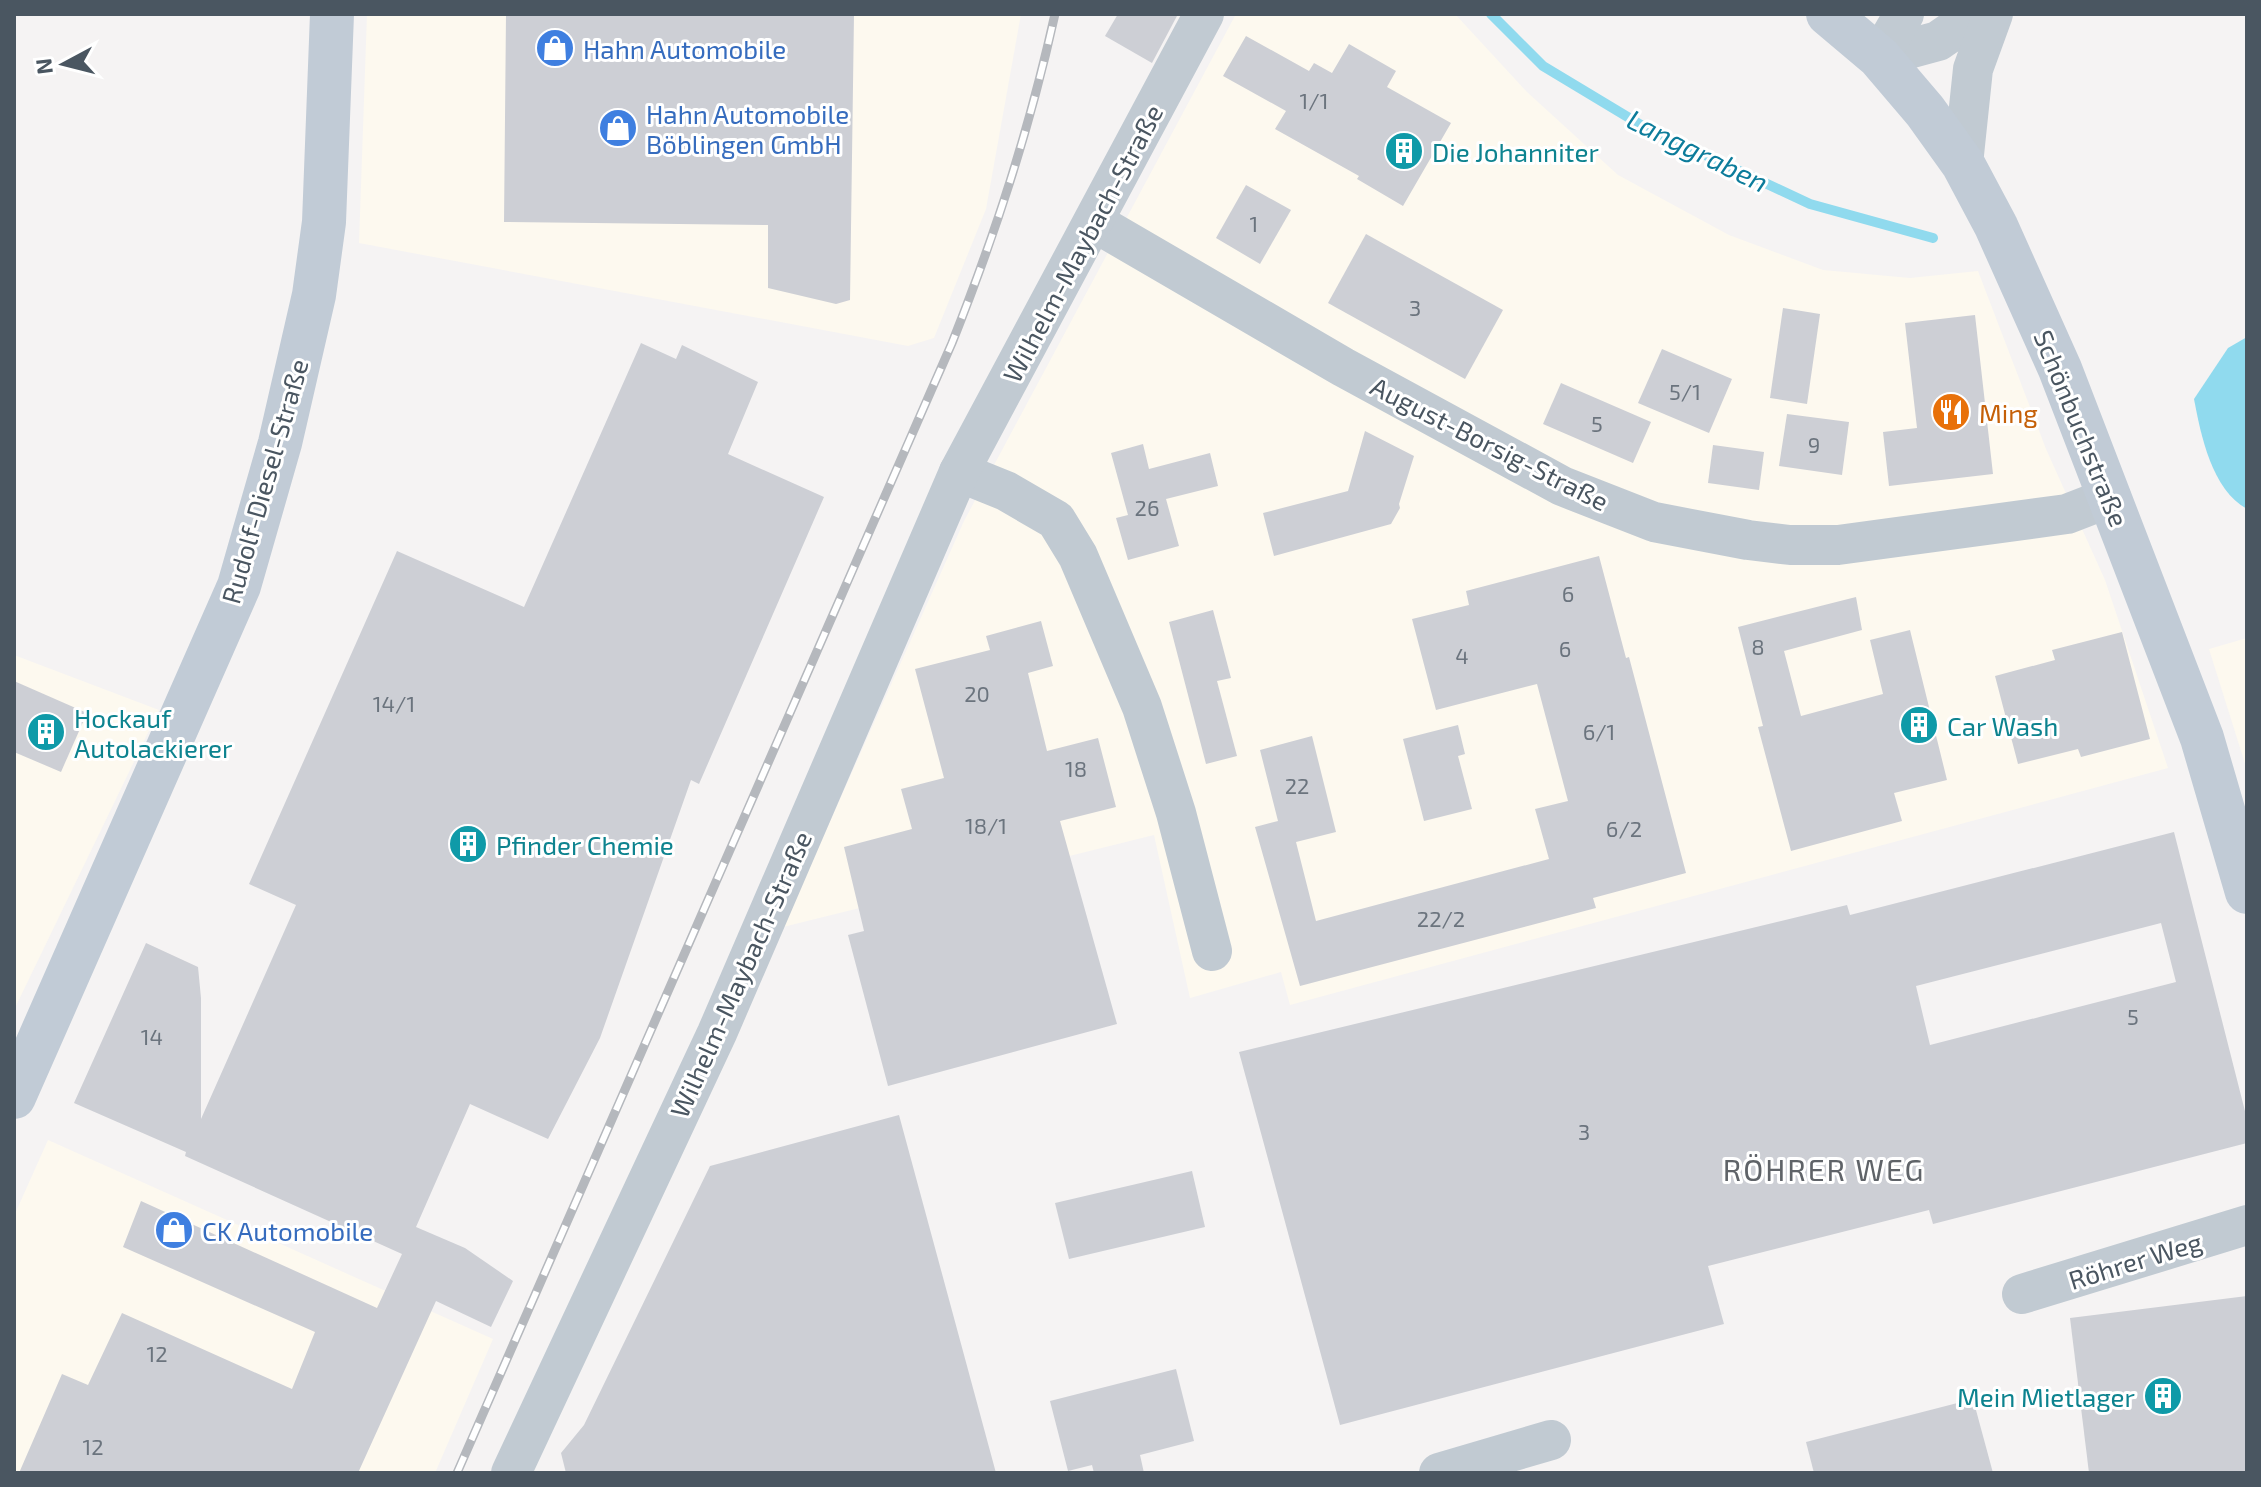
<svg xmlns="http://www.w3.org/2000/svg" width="2261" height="1487" font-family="'Exo 2',sans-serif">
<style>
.commercial{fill:#fdf9ef}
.water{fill:#90daee}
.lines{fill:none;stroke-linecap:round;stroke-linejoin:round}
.stream{stroke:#90daee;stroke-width:10}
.building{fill:#cdcfd5;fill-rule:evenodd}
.street{stroke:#c1cad2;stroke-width:40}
.secondary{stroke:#c1cbd6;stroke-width:44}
.rail-casing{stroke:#b5b8bd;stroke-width:9}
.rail{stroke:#fff;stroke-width:6;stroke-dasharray:18;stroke-linecap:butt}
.labels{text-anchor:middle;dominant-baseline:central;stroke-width:6;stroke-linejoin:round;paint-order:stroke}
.number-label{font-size:22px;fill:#6b747e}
.shop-label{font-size:26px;fill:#366cbe;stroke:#fff;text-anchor:start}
.culture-label{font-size:26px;fill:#0d838f;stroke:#fff;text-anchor:start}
.street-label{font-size:26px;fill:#4a5661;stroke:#fff}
.food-label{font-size:26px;fill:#c56008;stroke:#fff;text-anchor:start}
.water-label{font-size:28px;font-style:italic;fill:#0c7c9b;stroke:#fff}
.quarter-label{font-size:30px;letter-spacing:2px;fill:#5f6368;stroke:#fff}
</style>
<rect width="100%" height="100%" fill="#f5f3f3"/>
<g class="commercial">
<polygon points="367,14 1021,14 986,209 934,338 908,346 359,243"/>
<polygon points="1236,14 1455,14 1527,92 1618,175 1729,235 1823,270 1910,278 1978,271 2046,449 2105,580 2168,768 1290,1005 1281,972 1190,998 1154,835 783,927 964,521"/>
<polygon points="2247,638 2247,770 2209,649"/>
<polygon points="14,655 159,710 14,1010"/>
<polygon points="48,1140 493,1339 435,1473 14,1473 14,1216"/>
</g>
<path class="water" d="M2247 337V509C2212 490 2201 436 2194 399L2228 348Z"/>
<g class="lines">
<polyline class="stream" points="1491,14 1543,66 1641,125 1810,204 1933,238"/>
</g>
<g class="building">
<polygon points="506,14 854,14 850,300 836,304 768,288 768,225 504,222"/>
<polygon points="1118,14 1178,14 1152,63 1105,36"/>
<polygon points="1246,36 1309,71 1314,63 1332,73 1349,44 1396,71 1387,87 1451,123 1403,206 1357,179 1359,176 1275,129 1286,111 1223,76"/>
<polygon points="1246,185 1291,210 1260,264 1216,238"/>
<polygon points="1366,234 1503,310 1465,379 1328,303"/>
<polygon points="1783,308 1820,314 1807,404 1770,398"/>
<polygon points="1975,315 1993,474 1889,486 1883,432 1917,428 1905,323"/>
<polygon points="641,343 676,359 682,345 758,382 728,454 824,497 699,784 691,780 600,1038 548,1139 470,1104 416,1227 465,1248 513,1281 491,1327 436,1301 358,1473 19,1473 62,1374 88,1385 122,1313 292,1389 315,1332 123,1247 141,1201 377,1308 402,1254 185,1156 186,1152 74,1103 146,943 198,967 201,998 201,1119 296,905 249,884 397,551 524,607"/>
<polygon points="1662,349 1732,379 1709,433 1638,403"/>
<polygon points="1561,383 1651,422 1633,463 1543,424"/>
<polygon points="1787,414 1849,422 1842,475 1779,466"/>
<polygon points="1365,431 1414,456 1399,504 1400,508 1391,524 1274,556 1263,513 1348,491"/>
<polygon points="1143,444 1149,469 1210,453 1218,486 1166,499 1179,546 1128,560 1116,518 1128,515 1111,453"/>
<polygon points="1713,445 1764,452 1759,490 1708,483"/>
<polygon points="1599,556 1626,658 1629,657 1686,873 1593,898 1596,908 1300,986 1255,827 1278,821 1260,750 1312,736 1336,832 1296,842 1316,921 1549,859 1535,809 1568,801 1537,684 1436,710 1412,619 1469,605 1466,591"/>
<polygon points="1856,597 1862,630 1784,651 1801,716 1883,694 1870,640 1910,630 1947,780 1894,793 1902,821 1791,851 1758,727 1763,726 1738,627"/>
<polygon points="1213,610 1231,678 1217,681 1237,756 1206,764 1169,622"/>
<polygon points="1041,621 1053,666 1028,673 1047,751 1098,738 1116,807 1060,821 1117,1024 888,1086 848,935 864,931 844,847 912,829 901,789 944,778 915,669 990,650 986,636"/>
<polygon points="2122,632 2150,739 2081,757 2078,749 2018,764 1995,676 2055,660 2052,650"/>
<polygon points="14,681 87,713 61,772 14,752"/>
<polygon points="1458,725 1465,754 1458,756 1472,809 1424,821 1403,739"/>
<path d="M2174 832 2247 1119V1143L1933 1224 1929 1210 1708 1266 1724 1324 1340 1425 1239 1052 1847 905 1850 915ZM2161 923 2176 982 1930 1045 1916 986Z"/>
<polygon points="899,1115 996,1473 566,1473 561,1453 584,1425 710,1166"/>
<polygon points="1192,1171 1205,1227 1069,1259 1055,1203"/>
<polygon points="2247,1296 2247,1473 2089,1473 2070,1318"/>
<polygon points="1176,1369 1194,1441 1140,1455 1144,1473 1094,1473 1092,1465 1068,1471 1050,1401"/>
<polygon points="1973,1399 1993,1473 1814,1473 1806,1442"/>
</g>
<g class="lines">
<g class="street">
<polyline points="1879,57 1938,41 1977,14"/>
<polyline points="1879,57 1904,14"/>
<polyline points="1963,164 1973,69 1993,14"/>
<polyline points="1094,222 1343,367 1562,486 1654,522 1748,540 1790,545 1838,545 2067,514 2111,497"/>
<polyline points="959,472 1006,491 1056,520 1078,556 1142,707 1176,813 1212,951"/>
<polyline points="2022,1294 2247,1225"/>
<polyline points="511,1473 717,1033 959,472 1204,14"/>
<polyline points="1439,1473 1551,1440"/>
</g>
<g class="secondary">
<polyline points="1828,14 1879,57 1925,111 1963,164 1996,226 2060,369 2202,738 2247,892"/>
<polyline points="14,1097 239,586 280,443 314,295 324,222 332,14"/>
</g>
<defs>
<path id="rail" d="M457 1473 952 343C996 232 1029 131 1055 14"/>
</defs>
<use href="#rail" class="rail-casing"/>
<use href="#rail" class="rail"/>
</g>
<defs>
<symbol id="shop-disc" viewBox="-11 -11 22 22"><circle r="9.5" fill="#3f7fe0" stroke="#fff"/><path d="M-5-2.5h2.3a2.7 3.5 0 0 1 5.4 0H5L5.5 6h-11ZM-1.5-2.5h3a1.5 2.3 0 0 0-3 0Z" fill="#fff"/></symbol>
<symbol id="building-disc" viewBox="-11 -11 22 22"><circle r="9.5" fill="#0f9aa8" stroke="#fff"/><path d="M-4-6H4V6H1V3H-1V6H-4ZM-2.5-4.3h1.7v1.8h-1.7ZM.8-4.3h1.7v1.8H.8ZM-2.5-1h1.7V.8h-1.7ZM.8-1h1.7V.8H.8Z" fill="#fff"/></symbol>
<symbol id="restaurant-disc" viewBox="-11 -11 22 22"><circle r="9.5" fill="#e8710a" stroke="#fff"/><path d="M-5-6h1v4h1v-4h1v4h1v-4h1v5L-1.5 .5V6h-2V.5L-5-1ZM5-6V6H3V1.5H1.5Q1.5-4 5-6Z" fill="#fff"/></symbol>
</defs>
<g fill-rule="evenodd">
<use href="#shop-disc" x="533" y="26" width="44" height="44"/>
<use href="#shop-disc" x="596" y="106" width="44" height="44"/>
<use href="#building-disc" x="1382" y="129" width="44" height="44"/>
<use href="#restaurant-disc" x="1929" y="390" width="44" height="44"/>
<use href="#building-disc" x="1897" y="703" width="44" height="44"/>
<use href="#building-disc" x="24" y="710" width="44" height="44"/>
<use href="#building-disc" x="446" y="822" width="44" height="44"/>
<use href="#shop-disc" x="152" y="1208" width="44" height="44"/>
<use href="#building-disc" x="2141" y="1374" width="44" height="44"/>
</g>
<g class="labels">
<g class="number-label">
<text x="1314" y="100">1/1</text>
<text x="1254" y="223">1</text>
<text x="1415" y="307">3</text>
<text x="1685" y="391">5/1</text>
<text x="1597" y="423">5</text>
<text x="1814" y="444">9</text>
<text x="1147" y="507">26</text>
<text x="1568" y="593">6</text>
<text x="1758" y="646">8</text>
<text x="1565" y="648">6</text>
<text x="1462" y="655">4</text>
<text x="977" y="693">20</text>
<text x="394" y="703">14/1</text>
<text x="1599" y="731">6/1</text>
<text x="1076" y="768">18</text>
<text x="1297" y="785">22</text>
<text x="986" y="825">18/1</text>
<text x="1624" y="828">6/2</text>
<text x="1441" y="918">22/2</text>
<text x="2133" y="1016">5</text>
<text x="152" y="1036">14</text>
<text x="1584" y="1131">3</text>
<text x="157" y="1353">12</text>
<text x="93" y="1446">12</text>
</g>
<g class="shop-label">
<text x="583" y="48">Hahn Automobile</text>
<text x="646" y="113">Hahn Automobile<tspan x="646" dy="30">Böblingen GmbH</tspan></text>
<text x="202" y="1230">CK Automobile</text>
</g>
<g class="culture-label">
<text x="1432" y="151">Die Johanniter</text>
<text x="74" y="717">Hockauf<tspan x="74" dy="30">Autolackierer</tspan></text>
<text x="1947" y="725">Car Wash</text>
<text x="496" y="844">Pfinder Chemie</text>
<text x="2135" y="1396" text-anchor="end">Mein Mietlager</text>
</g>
<g class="street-label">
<text transform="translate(1082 243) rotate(-62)">Wilhelm-Maybach-Straße</text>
<text transform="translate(2082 428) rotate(68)">Schönbuchstraße</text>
<text transform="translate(1490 443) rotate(27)">August-Borsig-Straße</text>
<text transform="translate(264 481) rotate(-74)">Rudolf-Diesel-Straße</text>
<text transform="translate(740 974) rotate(-66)">Wilhelm-Maybach-Straße</text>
<text transform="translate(2135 1260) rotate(-17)">Röhrer Weg</text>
</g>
<g class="food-label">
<text x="1979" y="412">Ming</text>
</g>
<g class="water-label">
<text transform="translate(1698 150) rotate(26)">Langgraben</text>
</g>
<g class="quarter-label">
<text x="1824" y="1169">RÖHRER WEG</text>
</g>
</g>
<rect width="2261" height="1487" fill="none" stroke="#4a5661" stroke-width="32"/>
<g transform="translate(64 64) rotate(263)" stroke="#ffffff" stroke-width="6" paint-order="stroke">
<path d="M0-6L14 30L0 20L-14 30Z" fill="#4a5661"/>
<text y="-12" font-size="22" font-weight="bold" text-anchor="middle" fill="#4a5661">N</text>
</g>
</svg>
